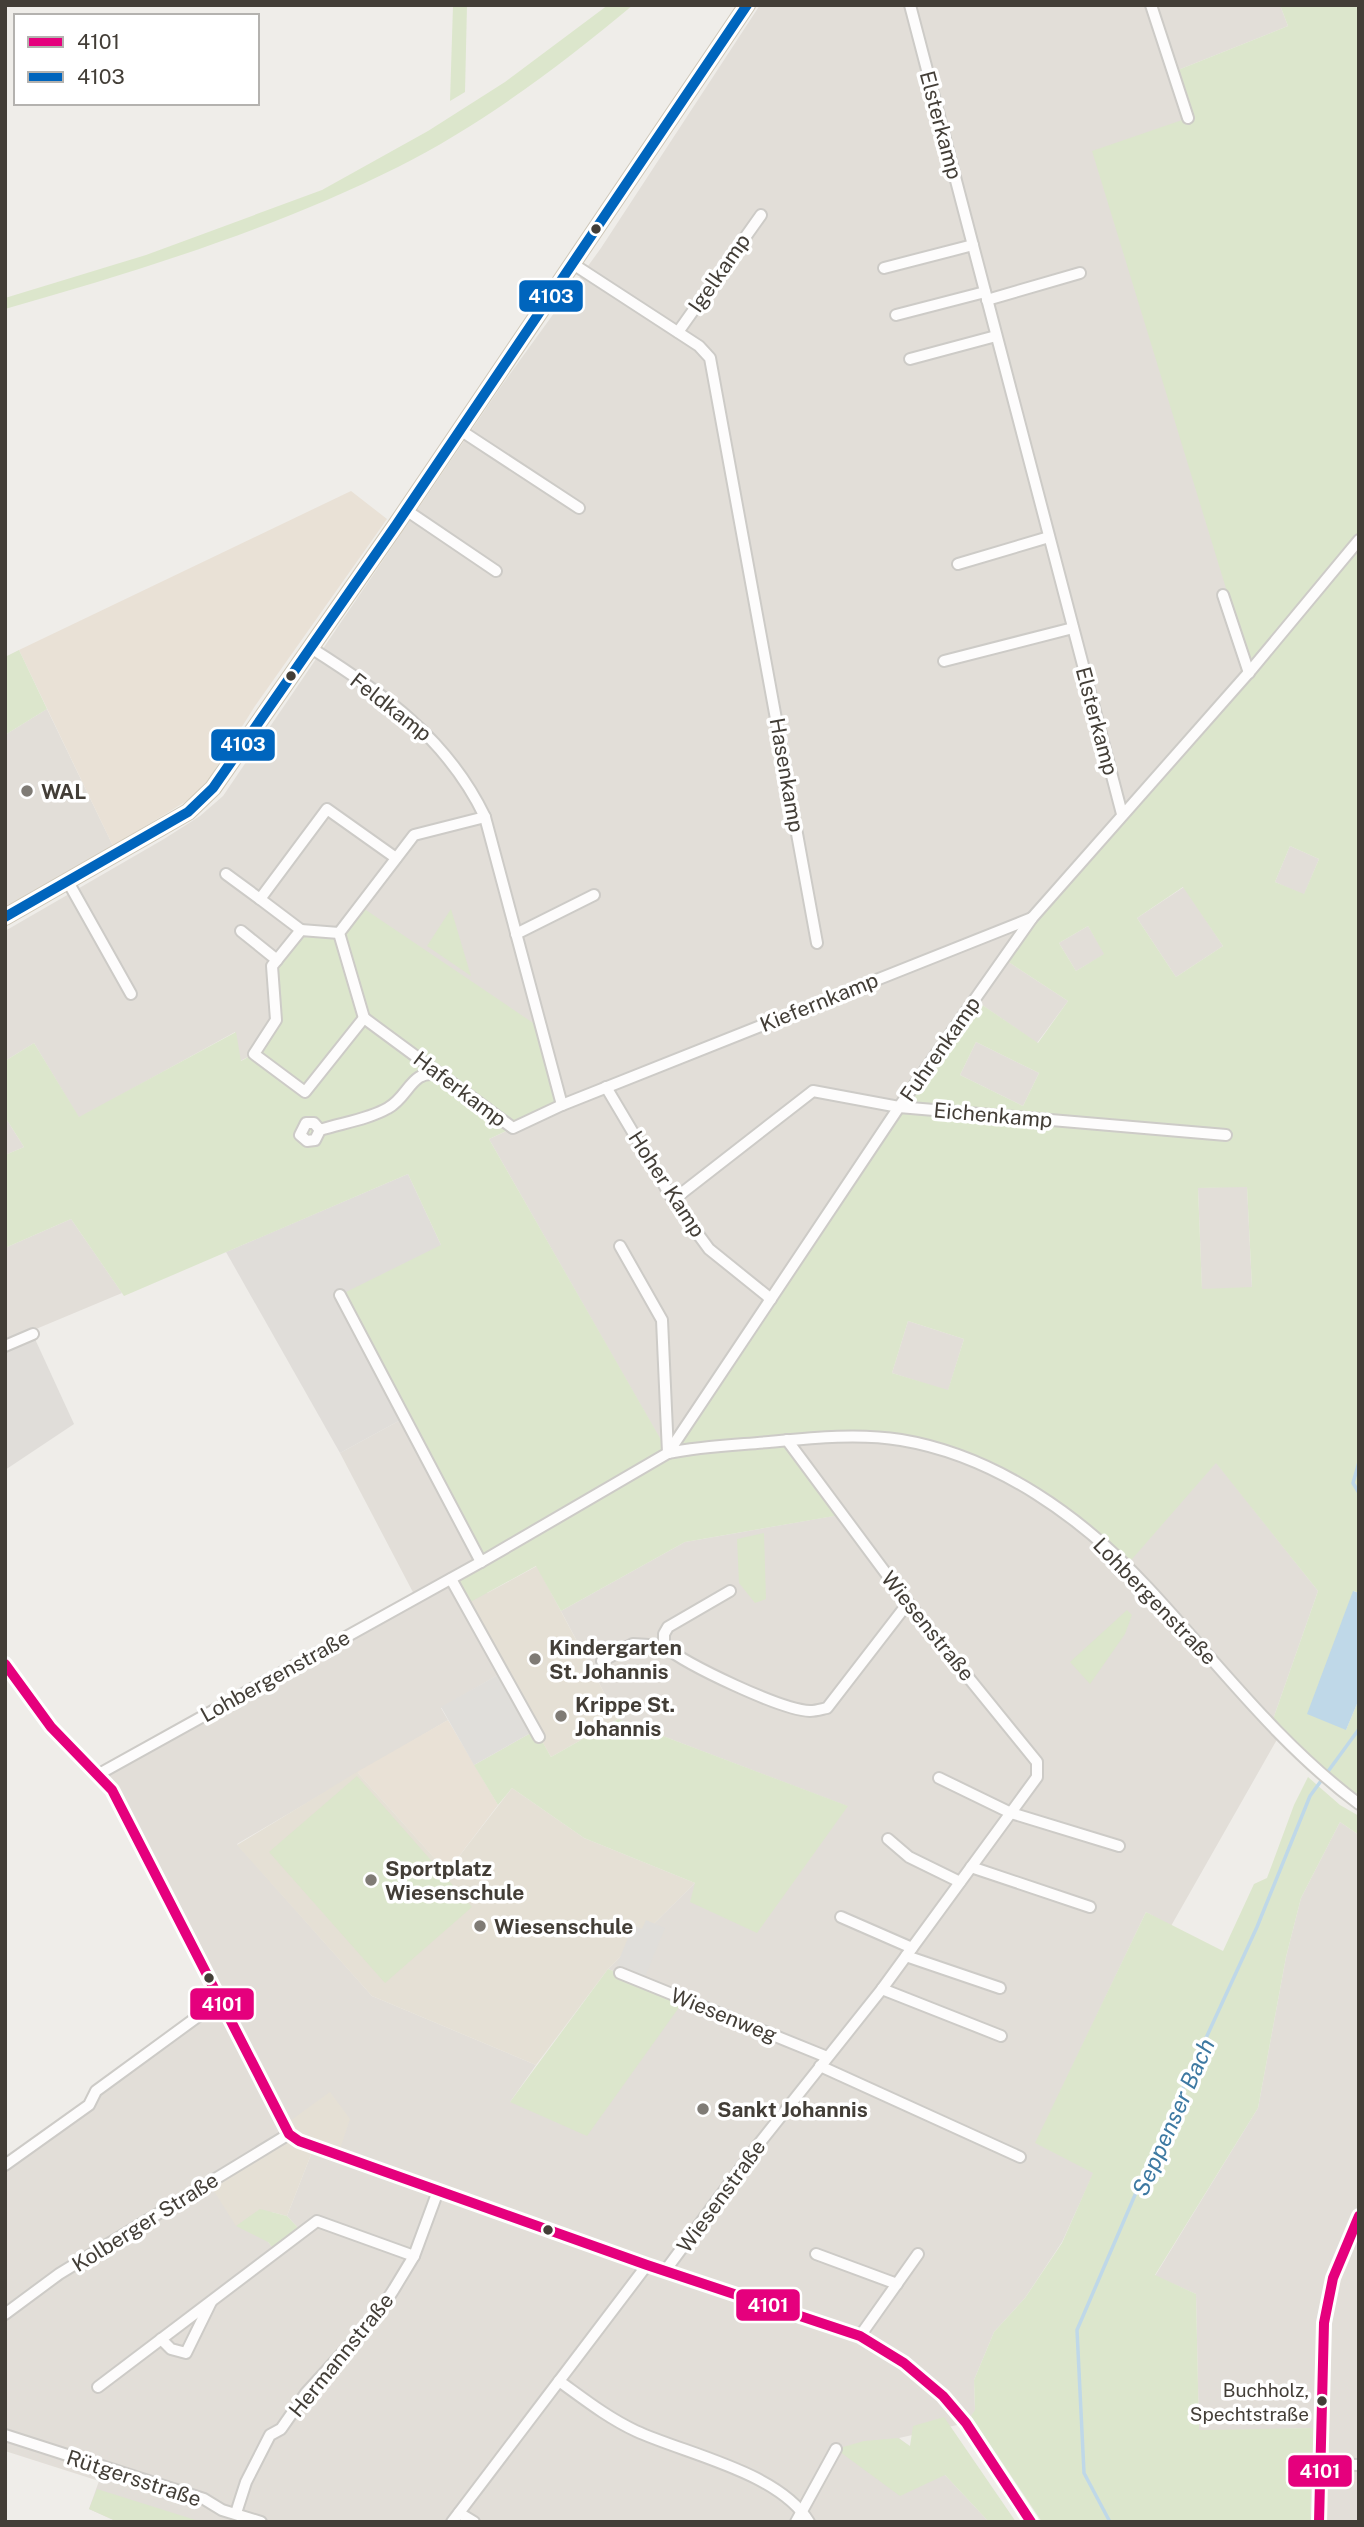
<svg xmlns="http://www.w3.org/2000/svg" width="1364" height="2527" font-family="'Public Sans',sans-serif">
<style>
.residential{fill:#e2ded8;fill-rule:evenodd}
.commercial{fill:#e9e1d6}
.industrial{fill:#e0ddd9}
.education{fill:#e5e0d5}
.green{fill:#dce6cc;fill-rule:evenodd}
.parking{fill:#e0deda}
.water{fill:#bfd8e8}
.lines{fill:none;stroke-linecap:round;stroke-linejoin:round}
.stream{stroke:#bfd8e8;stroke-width:3.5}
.minor-casing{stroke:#cdcbc7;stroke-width:14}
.major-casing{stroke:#cfc8b9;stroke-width:18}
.minor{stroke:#fdfcfc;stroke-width:10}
.major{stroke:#efece5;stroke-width:14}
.bus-1-casing{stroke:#fff;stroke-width:16}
.bus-2-casing{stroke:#fff;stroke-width:16}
.bus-1{stroke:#e5007d;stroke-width:10}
.bus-2{stroke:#0065bd;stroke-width:10}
.bus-dot{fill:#433e37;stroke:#fff;stroke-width:2.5}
.poi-dot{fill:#7f7b75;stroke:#fff;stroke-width:2.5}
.labels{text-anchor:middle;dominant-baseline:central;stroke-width:7;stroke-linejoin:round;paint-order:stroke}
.bus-label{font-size:19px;fill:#433e37;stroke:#fff;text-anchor:end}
.street-label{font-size:21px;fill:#433e37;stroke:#fff}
.poi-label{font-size:21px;font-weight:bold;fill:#433e37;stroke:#fff;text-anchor:start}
.water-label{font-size:23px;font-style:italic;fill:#3d79a2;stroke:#fff}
.line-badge{stroke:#fff;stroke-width:2.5}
.badge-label{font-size:19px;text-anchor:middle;font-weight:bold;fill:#fff}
</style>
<rect width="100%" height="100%" fill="#efede9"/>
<g class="residential">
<polygon points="760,5 1280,5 1288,26 1173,72 1188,118 1251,670 1004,959 1068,1001 1037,1043 975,1000 668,1453 489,1139 513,1128 277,1012 254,1054 240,1061 235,1032 79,1118 34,1043 5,1061 5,931 164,839 200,816 223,796 502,385 601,248"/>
<polygon points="47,709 113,846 5,908 5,735"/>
<polygon points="1290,846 1319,859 1304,895 1275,882"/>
<polygon points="1184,887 1223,946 1176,977 1137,918"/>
<polygon points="1088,926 1105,954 1076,971 1059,943"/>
<polygon points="976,1042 1039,1073 1023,1106 960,1075"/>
<polygon points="5,1117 24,1147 5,1155"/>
<polygon points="1247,1186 1252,1288 1202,1290 1198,1188"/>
<polygon points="71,1219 122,1293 5,1342 5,1248"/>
<polygon points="908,1321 964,1339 948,1391 892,1373"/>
<path d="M406 1417 481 1562 503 1672 441 1708 448 1720 237 1844 372 1996 536 2065 510 2102 685 1999 608 1969 695 1883 847 1806 618 1719 561 1611 685 1542 839 1515 787 1440 864 1437 1216 1462 1318 1591 1271 1725 1279 1736 1171 1926 1146 1912 1036 2143 1094 2172 1062 2242 1025 2298 994 2332 974 2380 975 2411 966 2423 899 2438 945 2475 989 2522H118L89 2509 99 2481 5 2451V2165L89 2105 96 2091 218 2001 99 1774 416 1598 340 1453ZM283 2126 314 2147 287 2216 302 2232 276 2252 268 2242Z"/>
<polygon points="1340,1822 1359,1835 1359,2522 1310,2522 1314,2428 1199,2431 1196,2294 1155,2276 1258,2108 1286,1957 1301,1898"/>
</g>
<g class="commercial">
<polygon points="351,491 387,519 255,706 209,779 190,799 113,846 19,650"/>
<polygon points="448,1720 498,1805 447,1872 357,1772"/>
</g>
<g class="industrial">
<polygon points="408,1174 441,1245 406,1417 340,1453 226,1252"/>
<polygon points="35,1339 74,1424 5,1470 5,1353"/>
</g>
<g class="education">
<polygon points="537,1566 618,1719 551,1757 465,1605"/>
<polygon points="357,1772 447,1872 512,1788 584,1838 695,1883 608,1969 536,2065 372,1996 237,1845"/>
<polygon points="330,2092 350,2119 338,2155 314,2147 287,2216 260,2209 236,2226 209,2183 288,2134 283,2126"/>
</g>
<g class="green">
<polygon points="453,5 467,5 465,92 450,101"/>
<path d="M608 5H633C560 66 483 124 398 167 274 229 138 271 5 309V298L146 255 322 190 428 131 505 82Z"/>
<path d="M1280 5H1359V1593L1354 1591 1346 1730 1359 1699V1804L1271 1725 1318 1591 1216 1463 1126 1566 1064 1511 997 1472 900 1440H787L840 1515 685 1542 561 1611 536 1566 465 1605 451 1579 480 1562 340 1295 441 1245 408 1174 124 1296 71 1219 5 1248V1155L24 1147 5 1117V1061L34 1043 79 1117 236 1032 241 1061C282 1040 275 1004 272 966L301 930 339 933 360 906 542 1029 562 1105 489 1139 668 1452 975 1000 1038 1043 1068 1001 1004 959 1251 670 1092 151 1188 118 1173 72 1288 26ZM1290 846 1319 859 1304 894 1275 882ZM1183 887 1223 946 1176 977 1137 918ZM1088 926 1104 954 1076 971 1059 943ZM976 1042 1039 1073 1023 1106 960 1075ZM1247 1187 1252 1287 1202 1289 1198 1188ZM908 1321 964 1339 948 1390 892 1373Z"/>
<polygon points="19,650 47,709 5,735 5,657"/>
<polygon points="451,909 471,976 427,946"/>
<polygon points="764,1533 766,1599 755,1603 739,1583 737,1539"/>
<polygon points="1127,1610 1132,1615 1125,1634 1090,1684 1070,1662"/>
<polygon points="618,1719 848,1806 757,1933 690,1902 695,1883 584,1838 512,1788 498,1805 474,1765 536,1730 551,1757"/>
<polygon points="357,1776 472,1907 385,1983 269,1852"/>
<polygon points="1308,1777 1340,1805 1359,1816 1359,1835 1340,1822 1301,1898 1286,1957 1258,2108 1155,2275 1196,2294 1199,2430 1314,2428 1310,2522 1042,2522 971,2416 975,2410 974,2380 994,2332 1025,2298 1062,2243 1093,2173 1035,2143 1146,1912 1223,1951 1254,1884 1267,1878 1294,1805"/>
<polygon points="608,1969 685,1999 587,2136 510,2102"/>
<polygon points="260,2209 287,2216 302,2232 276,2252 268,2242 236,2226"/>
<polygon points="944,2417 1016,2522 989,2522 945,2475 900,2496 836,2449 864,2441 898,2438 910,2446 913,2426"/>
<polygon points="97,2489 202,2522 118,2522 89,2509"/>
</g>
<g class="parking">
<polygon points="503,1672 536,1730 474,1765 441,1707"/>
<polygon points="646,1920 665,1928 645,1977 617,1965 633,1925 642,1929"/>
</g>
<polygon class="water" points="1353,1591 1359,1593 1359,1699 1346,1730 1307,1714"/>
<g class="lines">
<g class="stream">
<polyline points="1359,1462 1353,1483 1359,1493"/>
<polyline points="1110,2522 1084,2473 1077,2330 1150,2160 1257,1927 1310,1796 1359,1729"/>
</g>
<defs>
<g id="minor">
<polyline points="910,5 1122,814"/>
<polyline points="1151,5 1188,118"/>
<polyline points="573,264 699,346 710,358 817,943"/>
<polyline points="884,268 973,245"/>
<polyline points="987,300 1080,273"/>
<polyline points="896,315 985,292"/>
<polyline points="678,332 761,215"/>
<polyline points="910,359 996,336"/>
<polyline points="460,430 579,508"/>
<polyline points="406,510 496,571"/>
<polyline points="958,564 1049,537"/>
<polyline points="1223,595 1249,673"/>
<path d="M311 648C384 694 447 738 485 817L562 1105"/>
<polyline points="944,661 1073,628"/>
<polyline points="226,874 260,899"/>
<polyline points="67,880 131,994"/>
<polyline points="301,930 260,899 327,809 396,858"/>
<polyline points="241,931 277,960"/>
<polyline points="339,933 301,930 272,966 276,1020 254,1054 305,1092 364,1018"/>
<polyline points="516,934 594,895"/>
<polyline points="364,1018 513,1128 562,1105 1032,918"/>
<polyline points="364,1018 339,933 414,835 485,817"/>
<polyline points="606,1087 673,1200 709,1249 771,1299"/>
<path d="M320 1130 314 1123H306L300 1135 307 1141 315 1140 320 1130C342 1123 369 1119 388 1108 409 1097 411 1068 439 1075"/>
<polyline points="673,1200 813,1091 899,1107 1226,1135"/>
<polyline points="620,1246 662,1320 668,1453"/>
<polyline points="340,1295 481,1562"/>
<polyline points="5,1346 33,1334"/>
<polyline points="668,1453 899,1107 1032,918 1251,670 1359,540"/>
<polyline points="451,1579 539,1737"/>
<path d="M730 1591 668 1627 664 1634V1646C687 1665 781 1710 810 1711 816 1711 822 1709 827 1708L908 1603"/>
<polyline points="602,1661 633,1644 664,1646"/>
<path d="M5 1664 51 1727 112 1790 289 2134 299 2141 647 2265 860 2336C902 2358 937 2385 966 2423 989 2455 1007 2491 1031 2522"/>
<path d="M99 1774 481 1562 668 1453C702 1446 735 1445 769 1442 811 1438 858 1433 901 1440 997 1456 1083 1518 1148 1588 1217 1662 1277 1743 1359 1804"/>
<polyline points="939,1778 1011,1813 1119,1846"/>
<polyline points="888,1839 909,1857 960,1882"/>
<polyline points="971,1867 1090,1907"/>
<polyline points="841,1917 912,1948"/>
<polyline points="906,1956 1000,1988"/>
<polyline points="620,1973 827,2057"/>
<polyline points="882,1989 1001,2036"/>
<polyline points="820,2066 1020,2157"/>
<polyline points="5,2165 89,2105 96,2091 219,2001"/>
<polyline points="816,2254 897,2284"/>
<polyline points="665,2271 758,2145 882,1989 1037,1777 1037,1762 908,1603 787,1440"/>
<polyline points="5,2314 59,2274 289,2134"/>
<polyline points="860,2336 918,2254"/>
<polyline points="161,2339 171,2349 186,2353 211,2302"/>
<path d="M559 2381C584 2399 608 2418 636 2431 686 2454 779 2472 809 2522"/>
<polyline points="98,2387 317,2221 414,2256"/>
<polyline points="5,2435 204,2499 222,2510 261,2522"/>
<polyline points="1320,2464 1359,2465"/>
<polyline points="236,2513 246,2482 270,2435 281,2429 306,2393 378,2314 394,2289 414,2256 438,2191"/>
<polyline points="459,2513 474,2522"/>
<polyline points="452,2522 647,2265"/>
<polyline points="796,2522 836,2449"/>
<polyline points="1319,2522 1324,2323 1333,2278 1359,2215"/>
</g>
<polyline id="major" points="5,917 188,812 213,788 396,525 747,5"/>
</defs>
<use href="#minor" class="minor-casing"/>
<use href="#major" class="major-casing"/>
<use href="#minor" class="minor"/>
<use href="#major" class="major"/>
<defs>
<g id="bus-1">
<polyline points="5,1664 51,1727 112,1790 289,2134 299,2141 647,2265 860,2336 904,2363 943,2396 966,2423 1031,2522"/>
<polyline points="1319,2522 1324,2323 1333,2278 1359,2216"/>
</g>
<polyline id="bus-2" points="5,917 188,812 213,788 396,525 747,5"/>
</defs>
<use href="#bus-1" class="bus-1-casing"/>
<use href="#bus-2" class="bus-2-casing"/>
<use href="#bus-1" class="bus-1"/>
<use href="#bus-2" class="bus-2"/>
</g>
<g class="bus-dot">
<circle cx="596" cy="229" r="6"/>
<circle cx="291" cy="676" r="6"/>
<circle cx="209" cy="1978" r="6"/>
<circle cx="548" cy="2230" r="6"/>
<circle cx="1322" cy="2401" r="6"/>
</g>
<g class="poi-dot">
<circle cx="27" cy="791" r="7"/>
<circle cx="535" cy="1659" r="7"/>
<circle cx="561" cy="1716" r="7"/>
<circle cx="371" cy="1880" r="7"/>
<circle cx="480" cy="1926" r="7"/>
<circle cx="703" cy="2109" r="7"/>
</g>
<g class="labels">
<g class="bus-label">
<text x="1309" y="2390">Buchholz,<tspan x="1309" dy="24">Spechtstraße</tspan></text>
</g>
<g class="street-label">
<text transform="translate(941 125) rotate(75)">Elsterkamp</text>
<text transform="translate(719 273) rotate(-55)">Igelkamp</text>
<text transform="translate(391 707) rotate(38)">Feldkamp</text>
<text transform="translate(1097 721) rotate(75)">Elsterkamp</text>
<text transform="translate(787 775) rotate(80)">Hasenkamp</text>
<text transform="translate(819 1002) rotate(-22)">Kiefernkamp</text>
<text transform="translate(940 1049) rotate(-55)">Fuhrenkamp</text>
<text transform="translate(460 1089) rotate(37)">Haferkamp</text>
<text transform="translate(993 1115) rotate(5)">Eichenkamp</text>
<text transform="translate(667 1184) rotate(57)">Hoher Kamp</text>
<text transform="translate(1155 1601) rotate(46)">Lohbergenstraße</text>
<text transform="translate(928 1626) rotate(51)">Wiesenstraße</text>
<text transform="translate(275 1676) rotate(-29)">Lohbergenstraße</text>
<text transform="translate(724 2015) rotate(22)">Wiesenweg</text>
<text transform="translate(721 2196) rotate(-54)">Wiesenstraße</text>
<text transform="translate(145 2222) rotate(-32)">Kolberger Straße</text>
<text transform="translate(341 2355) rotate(-51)">Hermannstraße</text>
<text transform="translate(134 2478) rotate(18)">Rütgersstraße</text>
</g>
<g class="poi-label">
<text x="41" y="791">WAL</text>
<text x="549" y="1647">Kindergarten<tspan x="549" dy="24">St. Johannis</tspan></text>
<text x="575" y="1704">Krippe St.<tspan x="575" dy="24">Johannis</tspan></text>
<text x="385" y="1868">Sportplatz<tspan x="385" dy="24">Wiesenschule</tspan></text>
<text x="494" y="1926">Wiesenschule</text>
<text x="717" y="2109">Sankt Johannis</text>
</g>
<g class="water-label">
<text transform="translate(1173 2117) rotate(-66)">Seppenser Bach</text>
</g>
</g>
<g class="line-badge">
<rect x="518" y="279" width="66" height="34" rx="7" fill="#0065bd"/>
<rect x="210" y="728" width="66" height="34" rx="7" fill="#0065bd"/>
<rect x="189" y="1987" width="66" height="34" rx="7" fill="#e5007d"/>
<rect x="735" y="2288" width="66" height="34" rx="7" fill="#e5007d"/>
<rect x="1287" y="2454" width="66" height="34" rx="7" fill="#e5007d"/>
</g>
<g class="badge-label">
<text x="551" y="303">4103</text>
<text x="243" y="751">4103</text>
<text x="222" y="2011">4101</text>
<text x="768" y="2312">4101</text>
<text x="1320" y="2478">4101</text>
</g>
<rect width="1364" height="2527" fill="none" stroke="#433e37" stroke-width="14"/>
<rect x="14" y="14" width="245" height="91" fill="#ffffff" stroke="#b4b2af" stroke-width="2"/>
<rect x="28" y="37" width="35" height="10" fill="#e5007d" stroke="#b4b2af" stroke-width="2"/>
<text x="77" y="49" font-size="21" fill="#433e37">4101</text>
<rect x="28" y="72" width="35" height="10" fill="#0065bd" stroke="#b4b2af" stroke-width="2"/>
<text x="77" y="84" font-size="21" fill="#433e37">4103</text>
</svg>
